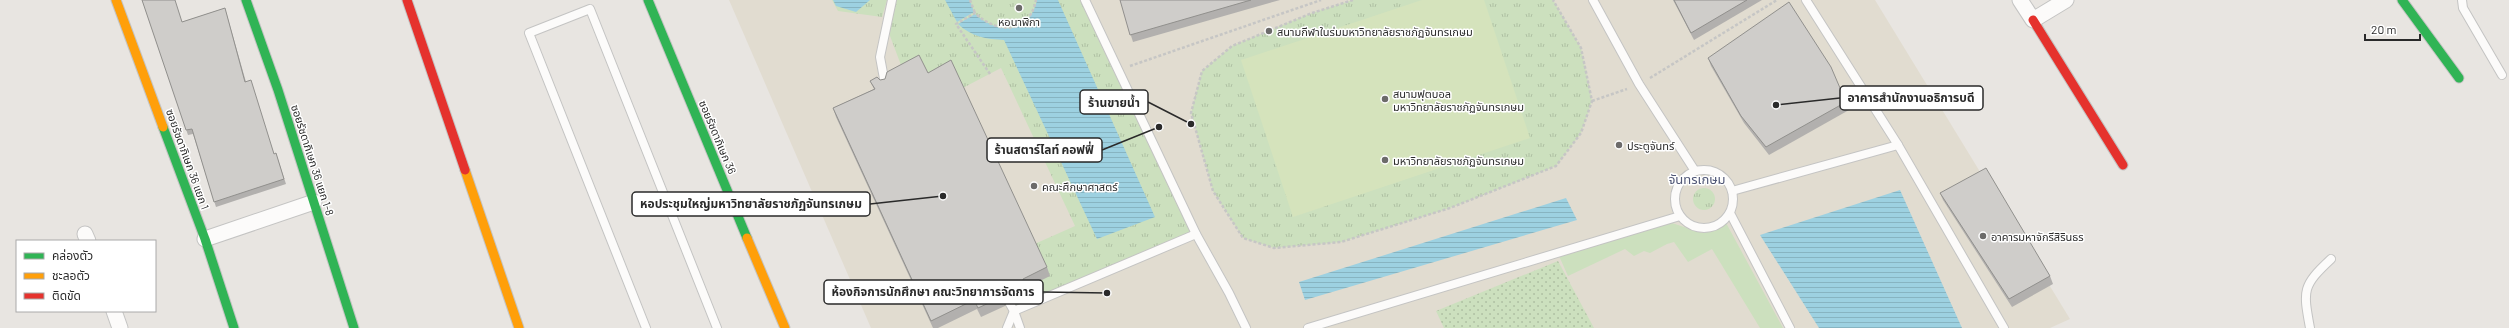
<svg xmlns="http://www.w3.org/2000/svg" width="2509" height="328" font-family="Barlow,'Noto Sans Thai',sans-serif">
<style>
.education{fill:#e1dcd0}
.grass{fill:url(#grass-dots)}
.park{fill:url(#park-tufts)}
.garden{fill:#cce0be}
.pitch{fill:#d5e3bc}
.water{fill:url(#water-rules)}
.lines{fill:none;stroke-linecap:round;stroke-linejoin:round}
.lane-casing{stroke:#c4c4c3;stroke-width:10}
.street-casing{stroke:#c4c4c3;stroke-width:17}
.fast-casing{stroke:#c4c4c3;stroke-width:11}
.slow-casing{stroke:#c4c4c3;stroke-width:11}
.jam-casing{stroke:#c4c4c3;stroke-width:11}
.path{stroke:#c6c6c5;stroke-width:2.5;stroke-dasharray:3 2;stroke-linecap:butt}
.lane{stroke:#fcfbfa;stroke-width:8}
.street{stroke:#fcfbfa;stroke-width:15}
.fast{stroke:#30b455;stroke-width:9}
.slow{stroke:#ff9f0a;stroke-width:9}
.jam{stroke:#e5322d;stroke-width:9}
.wall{fill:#b2b0ae}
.shaded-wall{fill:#91908d}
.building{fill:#cfcdca;stroke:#91908d}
.poi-dot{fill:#6c6b6a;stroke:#fff;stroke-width:1.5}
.labels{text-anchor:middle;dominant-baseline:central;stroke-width:3;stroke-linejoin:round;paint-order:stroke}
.poi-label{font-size:11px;fill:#2a2a2a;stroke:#fff;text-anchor:start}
.street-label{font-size:11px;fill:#2a2a2a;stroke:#fff}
.quarter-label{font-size:13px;fill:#505776;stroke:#fff}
.leader{fill:none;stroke:#2a2a2a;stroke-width:1.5}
.callout-dot{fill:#2a2a2a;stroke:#fff;stroke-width:1.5}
.callout{fill:#fff;stroke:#2a2a2a;stroke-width:1.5}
.callout-label{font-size:12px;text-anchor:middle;font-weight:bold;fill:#2a2a2a}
</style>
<defs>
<pattern id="grass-dots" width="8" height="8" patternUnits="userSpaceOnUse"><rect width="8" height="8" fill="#cce0be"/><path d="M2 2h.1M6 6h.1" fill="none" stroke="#afc0a3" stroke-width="1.8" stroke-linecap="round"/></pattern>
<pattern id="park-tufts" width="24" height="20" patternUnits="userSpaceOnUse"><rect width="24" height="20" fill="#cce0be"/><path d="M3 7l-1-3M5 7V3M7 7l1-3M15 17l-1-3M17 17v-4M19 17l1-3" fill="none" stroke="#afc0a3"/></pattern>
<pattern id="water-rules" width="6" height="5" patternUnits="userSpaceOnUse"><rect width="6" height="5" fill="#9dd1e1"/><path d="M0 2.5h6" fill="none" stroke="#87b4c1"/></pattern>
</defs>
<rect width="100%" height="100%" fill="#e8e5e1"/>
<polygon class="education" points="729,0 1875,0 2070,319 2050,328 871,328"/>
<polygon class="grass" points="1558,261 1594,328 1444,328 1436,311"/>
<g class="park">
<polygon points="832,0 887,0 882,17 838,11"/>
<polygon points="896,0 1081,0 1191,232 1015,306 996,261 1075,226 1001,68 932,104 907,81 887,28"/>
<polygon points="1353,0 1553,0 1581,48 1592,101 1581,133 1556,166 1450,208 1341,242 1274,248 1243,238 1213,191 1191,113 1202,71 1232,46 1312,13"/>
<circle cx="1704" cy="199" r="11"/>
</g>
<polygon class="garden" points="1725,221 1783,328 1760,328 1712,249 1688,262 1674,242 1667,244 1650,253 1644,251 1634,256 1625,249 1568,276 1559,256 1672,223 1702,233"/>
<polygon class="pitch" points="1422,0 1484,0 1530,138 1293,217 1241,60"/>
<g class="water">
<polygon points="833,0 870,0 856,12 836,6"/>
<polygon points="945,0 970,0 974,12 957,22"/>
<path d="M1037 0H1058L1155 217 1097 239 1004 40C986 39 972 37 958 24L975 14C998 35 1029 35 1037 0Z"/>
<polygon points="1900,190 1962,328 1819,328 1760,235"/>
<polygon points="1566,198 1577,220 1305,300 1299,282"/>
</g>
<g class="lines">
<defs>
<g id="lane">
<polyline points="1085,0 1196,234 1229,293 1246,328"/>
<polyline points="1593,0 1639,84 1695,171"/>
<polyline points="2462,0 2463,8 2502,75"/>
<polyline points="885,84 880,57 892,0"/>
<polyline points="1898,145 2004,328"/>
<circle cx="1704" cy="199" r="29"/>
<polyline points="1732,191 1898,145 1806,0"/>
<polyline points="1730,213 1790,328"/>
<polyline points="1010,304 1014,311 1196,234"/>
<polyline points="1014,311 1020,328"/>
<polyline points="646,328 529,33 590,9 717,328"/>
<polyline points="1007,328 1014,311"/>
<polyline points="1308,328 1680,216"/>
<path d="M2310 328C2303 290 2302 286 2331 259"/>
</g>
<g id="street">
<polyline points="2020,0 2033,20 2066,0"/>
<polyline points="85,234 88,241"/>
<polyline points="205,239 314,202"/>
<polyline points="114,311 120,328"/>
</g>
<g id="fast">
<polyline points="246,0 278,90 354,328"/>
<polyline points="648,0 747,238"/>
<polyline points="2402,0 2459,78"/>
<polyline points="163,127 205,239 234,328"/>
</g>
<g id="slow">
<polyline points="116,0 163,127"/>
<polyline points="465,170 519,328"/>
<polyline points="747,238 785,328"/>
</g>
<g id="jam">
<polyline points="407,0 465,170"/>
<polyline points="2033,20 2123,165"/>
</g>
</defs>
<use href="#lane" class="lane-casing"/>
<use href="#street" class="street-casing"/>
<use href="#fast" class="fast-casing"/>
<use href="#slow" class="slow-casing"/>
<use href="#jam" class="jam-casing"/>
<g class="path">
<polyline points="970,0 975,13"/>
<polyline points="1353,0 1312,13 1232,46 1202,71 1191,113 1213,191 1243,238 1274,248 1341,242 1450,208 1556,166 1581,133 1592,101 1581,48 1553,0"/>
<polyline points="1130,66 1321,0"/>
<path d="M990 74 956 24 975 13C997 34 1029 35 1036 0"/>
<polyline points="1650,78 1777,0"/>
<polyline points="1592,101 1627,89"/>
</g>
<use href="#lane" class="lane"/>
<use href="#street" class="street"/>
<use href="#fast" class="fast"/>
<use href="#slow" class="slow"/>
<use href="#jam" class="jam"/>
</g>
<g class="wall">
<polygon points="142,0 182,22 225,8 246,82 274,154 276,153 286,184 216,207 193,134 188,135"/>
<polygon points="1120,0 1280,0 1133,42"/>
<polygon points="1673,0 1762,0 1694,40"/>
<polygon points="1708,58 1846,102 1849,110 1769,155 1744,123 1711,66"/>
<polygon points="928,73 1047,267 1050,276 1026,288 1028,296 1015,302 1008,299 1005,306 981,317 977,309 938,328 933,328 836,117 833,108 874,89 870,81 880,80"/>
<polygon points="1940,193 2050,276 2053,284 2012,307 1943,200"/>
</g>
<g class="shaded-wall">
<polygon points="1023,279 1026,288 1028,296 1025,287"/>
<polygon points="1004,290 1008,299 1005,306 1002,297"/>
</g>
<g class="building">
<polygon points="142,0 175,0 182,22 225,8 245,82 251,80 274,154 276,153 284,179 214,202 192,129 186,130"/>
<polygon points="1120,0 1251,0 1130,35"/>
<polygon points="1674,0 1747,0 1691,33"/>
<polygon points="1789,2 1831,67 1846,102 1766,147 1741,116 1708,58"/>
<polygon points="919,55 928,73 951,60 1047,267 1023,279 1025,287 1012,293 1004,290 1002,297 978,308 974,300 931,321 833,108 875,89 870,81 877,77 880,80 885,79 887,72"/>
<polygon points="1986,168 2050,276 2009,299 1940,193"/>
</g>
<g class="poi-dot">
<circle cx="1019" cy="8" r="4"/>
<circle cx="1269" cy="31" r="4"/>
<circle cx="1385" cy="99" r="4"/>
<circle cx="1619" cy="145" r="4"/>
<circle cx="1385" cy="160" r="4"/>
<circle cx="1034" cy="186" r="4"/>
<circle cx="1983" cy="236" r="4"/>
</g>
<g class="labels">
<g class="poi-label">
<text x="1019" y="21" text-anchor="middle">หอนาฬิกา</text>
<text x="1277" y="31">สนามกีฬาในร่มมหาวิทยาลัยราชภัฏจันทรเกษม</text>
<text x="1393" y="93">สนามฟุตบอล<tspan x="1393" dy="13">มหาวิทยาลัยราชภัฏจันทรเกษม</tspan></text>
<text x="1627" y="145">ประตูจันทร์</text>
<text x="1393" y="160">มหาวิทยาลัยราชภัฏจันทรเกษม</text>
<text x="1042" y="186">คณะศึกษาศาสตร์</text>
<text x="1991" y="236">อาคารมหาจักรีสิรินธร</text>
</g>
<g class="street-label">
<text transform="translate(718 137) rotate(67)">ซอยรัชดาภิเษก 36</text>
<text transform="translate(188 159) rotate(70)">ซอยรัชดาภิเษก 36 แยก 1</text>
<text transform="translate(313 160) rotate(72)">ซอยรัชดาภิเษก 36 แยก 1-8</text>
</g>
<g class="quarter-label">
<text x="1697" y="179">จันทรเกษม</text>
</g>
</g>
<path class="leader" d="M1776 105L1840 98M1191 124L1148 102M1159 127L1102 150M943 196L870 204M1107 293L1043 292"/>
<g class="callout-dot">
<circle cx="1776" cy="105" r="4"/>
<circle cx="1191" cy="124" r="4"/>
<circle cx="1159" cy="127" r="4"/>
<circle cx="943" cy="196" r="4"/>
<circle cx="1107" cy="293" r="4"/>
</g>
<g class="callout">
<rect x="1840" y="86" width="143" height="24" rx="4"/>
<rect x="1080" y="90" width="68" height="24" rx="4"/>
<rect x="987" y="138" width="115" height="24" rx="4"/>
<rect x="632" y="192" width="238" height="24" rx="4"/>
<rect x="824" y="280" width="219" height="24" rx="4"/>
</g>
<g class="callout-label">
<text x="1911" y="102">อาคารสำนักงานอธิการบดี</text>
<text x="1114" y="107">ร้านขายน้ำ</text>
<text x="1044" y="154">ร้านสตาร์ไลท์ คอฟฟี่</text>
<text x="751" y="208">หอประชุมใหญ่มหาวิทยาลัยราชภัฏจันทรเกษม</text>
<text x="933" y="296">ห้องกิจการนักศึกษา คณะวิทยาการจัดการ</text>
</g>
<rect x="16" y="240" width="140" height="72" fill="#ffffff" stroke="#aaaaaa"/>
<rect x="24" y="253" width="20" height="6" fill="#30b455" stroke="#aaaaaa"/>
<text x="52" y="260" font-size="12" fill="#2a2a2a">คล่องตัว</text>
<rect x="24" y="273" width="20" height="6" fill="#ff9f0a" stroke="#aaaaaa"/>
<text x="52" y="280" font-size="12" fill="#2a2a2a">ชะลอตัว</text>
<rect x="24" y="293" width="20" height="6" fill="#e5322d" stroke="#aaaaaa"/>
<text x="52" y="300" font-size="12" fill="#2a2a2a">ติดขัด</text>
<path d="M2365 34v6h55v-6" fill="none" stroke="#2a2a2a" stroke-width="2"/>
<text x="2371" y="34" font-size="12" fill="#2a2a2a" stroke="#ffffff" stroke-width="3" paint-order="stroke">20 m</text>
</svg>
